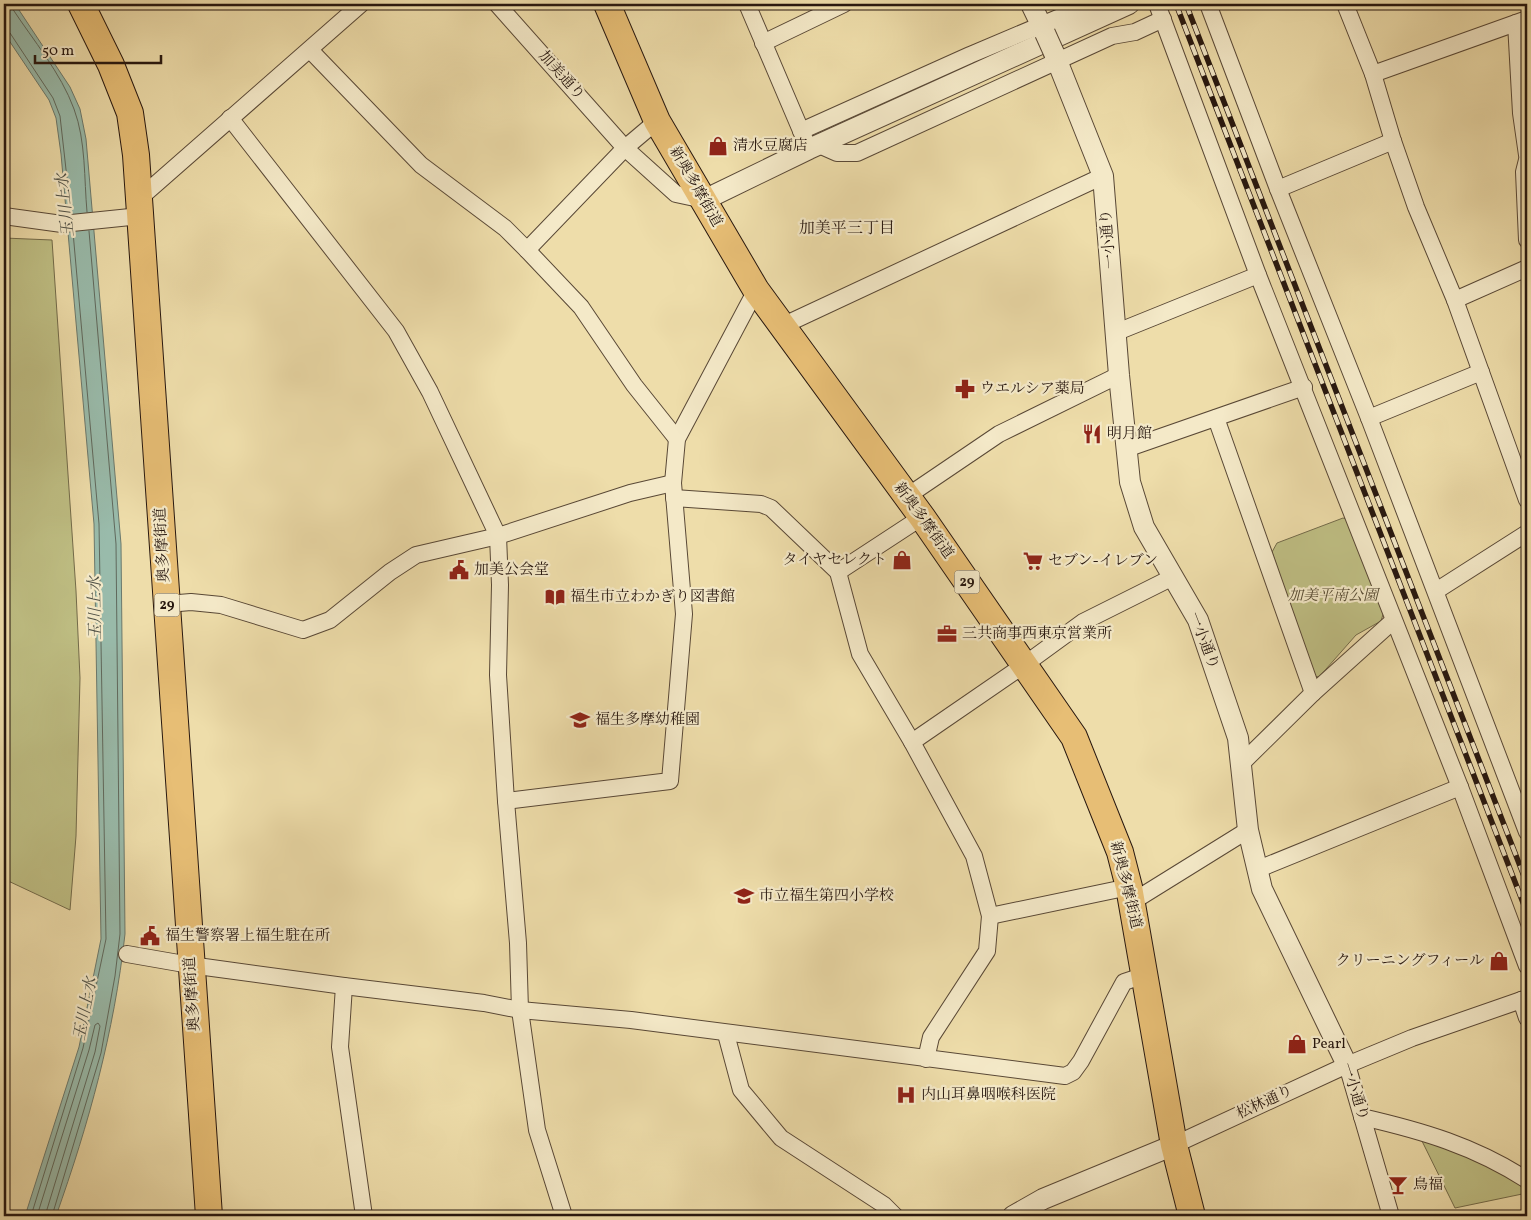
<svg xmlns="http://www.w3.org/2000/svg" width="1531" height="1220" font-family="Vollkorn,'Noto Serif JP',serif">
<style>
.green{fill:#bfbf84;stroke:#736b4a}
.water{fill:#99bbab;stroke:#6b796d}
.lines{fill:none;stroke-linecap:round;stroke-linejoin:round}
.shore{stroke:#60695d;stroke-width:1}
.minor-casing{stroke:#594836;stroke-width:18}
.tertiary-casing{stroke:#594836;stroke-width:22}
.primary-casing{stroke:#27170f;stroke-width:28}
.minor{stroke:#f4e9c8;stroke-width:16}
.tertiary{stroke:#f4e9c8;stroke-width:20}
.primary{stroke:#e7be75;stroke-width:26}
.rail-casing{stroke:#27170f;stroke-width:5.5}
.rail{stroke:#f4e9c8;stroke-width:4;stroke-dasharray:11;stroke-linecap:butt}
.tertiary-bridge-casing{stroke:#594836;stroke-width:22;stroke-linecap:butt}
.tertiary-bridge{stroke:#f4e9c8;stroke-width:20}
.labels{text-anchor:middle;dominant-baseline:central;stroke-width:4.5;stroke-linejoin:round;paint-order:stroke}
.shield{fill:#f4e9c8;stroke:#645646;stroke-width:1}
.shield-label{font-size:14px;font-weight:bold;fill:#27170f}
.street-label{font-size:15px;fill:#27170f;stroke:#f4e9c8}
.poi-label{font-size:15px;fill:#27170f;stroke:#f4e9c8;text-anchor:start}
.park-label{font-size:15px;font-style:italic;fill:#554932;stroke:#f4e9c8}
.water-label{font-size:16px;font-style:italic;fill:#4f5046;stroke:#f4e9c8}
.neighbourhood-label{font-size:16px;fill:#27170f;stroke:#f4e9c8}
</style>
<rect width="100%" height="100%" fill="#eda"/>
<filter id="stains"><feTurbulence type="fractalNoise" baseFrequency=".004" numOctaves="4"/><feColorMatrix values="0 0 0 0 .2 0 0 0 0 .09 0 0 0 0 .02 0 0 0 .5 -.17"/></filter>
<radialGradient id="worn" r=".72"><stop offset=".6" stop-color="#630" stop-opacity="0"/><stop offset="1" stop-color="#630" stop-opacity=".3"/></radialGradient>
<g class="green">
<polygon points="4,238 52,240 76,591 80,678 76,836 70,910 4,879"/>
<polygon points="1343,518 1350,520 1384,611 1381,621 1356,635 1319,677 1314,676 1272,552 1277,543"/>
<polygon points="1421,1139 1478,1158 1527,1187 1527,1193 1455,1208"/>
</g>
<path class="water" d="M4 4H15L70 87 80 109 86 139 121 544 125 934C114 1033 89 1123 56 1216H25L79 1047 101 939 94 524 61 154 56 118 49 100 4 33Z"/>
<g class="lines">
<g class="shore">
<path d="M11 4 12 8C33 40 61 73 74 109 86 141 84 179 87 212"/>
<polyline points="4,31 10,33 53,98 60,116 71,214"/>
<polyline points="31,1216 83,1048 106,939 99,524 73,232"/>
<polyline points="37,1216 89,1050 95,1025 98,1023 100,1026 95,1052 45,1216"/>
<polyline points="52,1216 101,1053 115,976 120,934 116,544 89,231"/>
</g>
<defs>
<g id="minor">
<polyline points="497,4 625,148 676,194 704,200"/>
<polyline points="747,4 805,140"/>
<polyline points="1157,4 1258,275 1460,787 1527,966"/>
<polyline points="1208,4 1278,189 1369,418 1527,832"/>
<polyline points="1345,4 1373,74 1393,141 1416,207 1455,300 1527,500"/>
<polyline points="1516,23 1521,113 1527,155"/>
<polyline points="763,43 844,4"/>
<polyline points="310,50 421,165 505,228 527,250 581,307 634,385 677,439"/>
<polyline points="1373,74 1527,19"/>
<polyline points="230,118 396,331 430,392 498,536 500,585 498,675 506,801 518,943 520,1010 537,1130 564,1216"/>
<polyline points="801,131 970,55 1091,4"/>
<polyline points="819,145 837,153 857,153 1112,36 1135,32 1163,19"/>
<polyline points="1527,160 1524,172 1527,240"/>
<polyline points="1278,189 1393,141"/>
<polyline points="140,198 361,4"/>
<polyline points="4,216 62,224 140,216"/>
<polyline points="527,250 625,148 657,121"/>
<polyline points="1455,300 1527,268"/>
<polyline points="782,326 1103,176"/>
<polyline points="1117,332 1258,275"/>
<polyline points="1216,418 1313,693"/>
<polyline points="1369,418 1481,372"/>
<polyline points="1126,449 1304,387"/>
<polyline points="906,497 999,434 1119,375"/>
<polyline points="674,498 761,504 771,508 838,572 860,654 912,742 974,856 990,916 987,951 931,1037 926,1059"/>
<polyline points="838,572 922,517"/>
<polyline points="1436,591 1527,533"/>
<polyline points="167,604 191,602 221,605 303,630 330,620 390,572 416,555 498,536 630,493 673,483"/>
<polyline points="912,742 1024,665 1083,622 1173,577"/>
<polyline points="1242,763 1313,693 1393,621"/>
<polyline points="506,801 670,781 684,614 673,483 677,439 756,290"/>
<polyline points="1256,870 1460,787"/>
<polyline points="1132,902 1248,830"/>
<polyline points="990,916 1129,887"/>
<polyline points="127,954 190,965 344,986 484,1003 520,1010 631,1020 1065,1076 1073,1072 1081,1061 1124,982 1145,975"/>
<polyline points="344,986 340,1047 364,1216"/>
<polyline points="1521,1000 1527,1018"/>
<polyline points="726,1034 741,1090 781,1138 884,1205 895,1216"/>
<polyline points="1347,1065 1391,1216"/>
<path d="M1362 1117C1423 1131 1474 1146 1527 1180"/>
<polyline points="1174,1145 1347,1065 1412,1038 1527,998"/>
</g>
<g id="tertiary">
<polyline points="1031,4 1045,33"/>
<polyline points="1054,53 1103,176 1119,375 1130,482 1144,527 1198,620 1238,738 1248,830 1262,889 1347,1065"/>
<polyline points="704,200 809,149 1129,4"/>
<polyline points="1013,1216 1043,1199 1174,1145"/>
</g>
<g id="primary">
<polyline points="81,4 111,65 130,113 136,155 209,1216"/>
<polyline points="607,4 657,121 756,290 922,517 1074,737 1120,852 1129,887 1174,1145 1192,1216"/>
</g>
</defs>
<use href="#minor" class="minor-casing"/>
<use href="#tertiary" class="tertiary-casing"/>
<use href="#primary" class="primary-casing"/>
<use href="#minor" class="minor"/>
<use href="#tertiary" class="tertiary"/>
<use href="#primary" class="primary"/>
<defs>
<g id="rail">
<polyline points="1176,4 1527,913"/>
<polyline points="1186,4 1527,884"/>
</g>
</defs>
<use href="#rail" class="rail-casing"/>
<use href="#rail" class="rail"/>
<defs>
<polyline id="tertiary-bridge" points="1045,33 1054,53"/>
</defs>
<use href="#tertiary-bridge" class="tertiary-bridge-casing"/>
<use href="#tertiary-bridge" class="tertiary-bridge"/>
</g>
<defs>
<symbol id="shop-bare" viewBox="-9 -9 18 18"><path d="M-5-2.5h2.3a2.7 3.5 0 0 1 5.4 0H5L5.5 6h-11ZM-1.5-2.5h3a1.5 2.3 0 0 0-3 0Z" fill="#8f2418" stroke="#f4e9c8" stroke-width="2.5" paint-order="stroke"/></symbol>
<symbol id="pharmacy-bare" viewBox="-9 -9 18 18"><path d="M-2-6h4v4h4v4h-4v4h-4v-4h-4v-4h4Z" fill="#8f2418" stroke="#f4e9c8" stroke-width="2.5" paint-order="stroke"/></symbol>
<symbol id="restaurant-bare" viewBox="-9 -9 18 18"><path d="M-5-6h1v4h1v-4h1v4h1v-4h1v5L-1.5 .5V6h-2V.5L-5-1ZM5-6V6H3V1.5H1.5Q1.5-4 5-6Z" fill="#8f2418" stroke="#f4e9c8" stroke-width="2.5" paint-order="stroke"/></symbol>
<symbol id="supermarket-bare" viewBox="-9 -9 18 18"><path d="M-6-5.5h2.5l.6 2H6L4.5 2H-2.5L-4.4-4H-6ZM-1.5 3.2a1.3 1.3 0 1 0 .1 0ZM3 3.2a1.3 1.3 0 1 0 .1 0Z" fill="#8f2418" stroke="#f4e9c8" stroke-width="2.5" paint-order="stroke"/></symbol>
<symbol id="civic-bare" viewBox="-9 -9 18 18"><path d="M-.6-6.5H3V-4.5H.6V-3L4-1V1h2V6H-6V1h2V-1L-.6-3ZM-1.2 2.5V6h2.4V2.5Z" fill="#8f2418" stroke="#f4e9c8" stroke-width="2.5" paint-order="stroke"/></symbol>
<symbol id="library-bare" viewBox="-9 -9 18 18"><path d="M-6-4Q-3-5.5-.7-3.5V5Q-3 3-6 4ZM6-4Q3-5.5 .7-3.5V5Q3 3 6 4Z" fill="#8f2418" stroke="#f4e9c8" stroke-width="2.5" paint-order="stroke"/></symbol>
<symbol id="office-bare" viewBox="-9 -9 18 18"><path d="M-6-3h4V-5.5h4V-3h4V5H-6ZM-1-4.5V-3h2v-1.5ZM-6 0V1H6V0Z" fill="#8f2418" stroke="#f4e9c8" stroke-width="2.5" paint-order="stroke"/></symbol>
<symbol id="school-bare" viewBox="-9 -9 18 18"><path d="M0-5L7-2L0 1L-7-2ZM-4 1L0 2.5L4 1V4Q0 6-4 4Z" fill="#8f2418" stroke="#f4e9c8" stroke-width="2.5" paint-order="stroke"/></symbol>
<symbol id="hospital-bare" viewBox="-9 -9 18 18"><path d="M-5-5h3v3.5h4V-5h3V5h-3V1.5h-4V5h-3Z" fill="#8f2418" stroke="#f4e9c8" stroke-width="2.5" paint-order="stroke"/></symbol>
<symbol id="bar-bare" viewBox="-9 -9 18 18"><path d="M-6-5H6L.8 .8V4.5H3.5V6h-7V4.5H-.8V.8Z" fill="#8f2418" stroke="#f4e9c8" stroke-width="2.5" paint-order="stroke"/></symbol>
</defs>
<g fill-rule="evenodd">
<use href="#shop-bare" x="704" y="132" width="28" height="28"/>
<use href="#pharmacy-bare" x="951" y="375" width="28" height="28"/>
<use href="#restaurant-bare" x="1078" y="420" width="28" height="28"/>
<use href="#shop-bare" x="888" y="546" width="28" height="28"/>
<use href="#supermarket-bare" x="1019" y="547" width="28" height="28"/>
<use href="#civic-bare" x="445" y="556" width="28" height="28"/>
<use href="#library-bare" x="541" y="583" width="28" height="28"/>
<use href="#office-bare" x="933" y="620" width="28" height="28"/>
<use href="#school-bare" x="566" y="706" width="28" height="28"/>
<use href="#school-bare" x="730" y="882" width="28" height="28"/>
<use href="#civic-bare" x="136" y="922" width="28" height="28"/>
<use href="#shop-bare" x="1485" y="947" width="28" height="28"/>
<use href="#shop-bare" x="1283" y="1030" width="28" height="28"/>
<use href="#hospital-bare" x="892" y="1081" width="28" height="28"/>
<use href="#bar-bare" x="1384" y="1171" width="28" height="28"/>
</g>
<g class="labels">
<g class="shield">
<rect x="954.5" y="570.5" width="25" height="23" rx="4"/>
<rect x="154.5" y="593.5" width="25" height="23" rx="4"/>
</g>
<g class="shield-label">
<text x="967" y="582">29</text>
<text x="167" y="605">29</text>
</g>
<g class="street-label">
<text transform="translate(561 76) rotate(48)">加美通り</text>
<text transform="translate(695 187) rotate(60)">新奥多摩街道</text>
<text transform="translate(1109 239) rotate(-95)">一小通り</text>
<text transform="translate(923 521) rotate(54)">新奥多摩街道</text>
<text transform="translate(163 545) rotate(-93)">奥多摩街道</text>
<text transform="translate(1203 641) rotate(69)">一小通り</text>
<text transform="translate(1125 885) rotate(76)">新奥多摩街道</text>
<text transform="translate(193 994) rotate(-94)">奥多摩街道</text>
<text transform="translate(1354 1092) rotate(72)">一小通り</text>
<text transform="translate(1265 1103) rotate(-25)">松林通り</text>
</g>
<g class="poi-label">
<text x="733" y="146">清水豆腐店</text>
<text x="980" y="389">ウエルシア薬局</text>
<text x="1107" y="434">明月館</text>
<text x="887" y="560" text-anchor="end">タイヤセレクト</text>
<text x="1048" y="561">セブン-イレブン</text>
<text x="474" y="570">加美公会堂</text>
<text x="570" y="597">福生市立わかぎり図書館</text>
<text x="962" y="634">三共商事西東京営業所</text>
<text x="595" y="720">福生多摩幼稚園</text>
<text x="759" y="896">市立福生第四小学校</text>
<text x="165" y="936">福生警察署上福生駐在所</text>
<text x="1484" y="961" text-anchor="end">クリーニングフィール</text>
<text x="1312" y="1044">Pearl</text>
<text x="921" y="1095">内山耳鼻咽喉科医院</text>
<text x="1413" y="1185">鳥福</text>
</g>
<g class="park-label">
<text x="1333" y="596">加美平南公園</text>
</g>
<g class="water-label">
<text transform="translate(66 205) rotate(-96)">玉川上水</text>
<text transform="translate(96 608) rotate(-91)">玉川上水</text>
<text transform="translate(86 1009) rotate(-79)">玉川上水</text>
</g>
<g class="neighbourhood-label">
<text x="847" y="229">加美平三丁目</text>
</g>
</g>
<rect width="1531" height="1220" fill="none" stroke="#eda" stroke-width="20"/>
<rect x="5" y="5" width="1521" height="1210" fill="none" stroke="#27170f" stroke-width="2.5"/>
<rect x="10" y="10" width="1511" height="1200" fill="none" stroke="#27170f"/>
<path d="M35 55v8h126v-8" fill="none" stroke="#27170f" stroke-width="2.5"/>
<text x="42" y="55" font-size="15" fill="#27170f" stroke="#f4e9c8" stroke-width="4" paint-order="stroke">50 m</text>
<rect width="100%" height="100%" filter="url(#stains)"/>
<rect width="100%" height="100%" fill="url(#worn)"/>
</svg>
